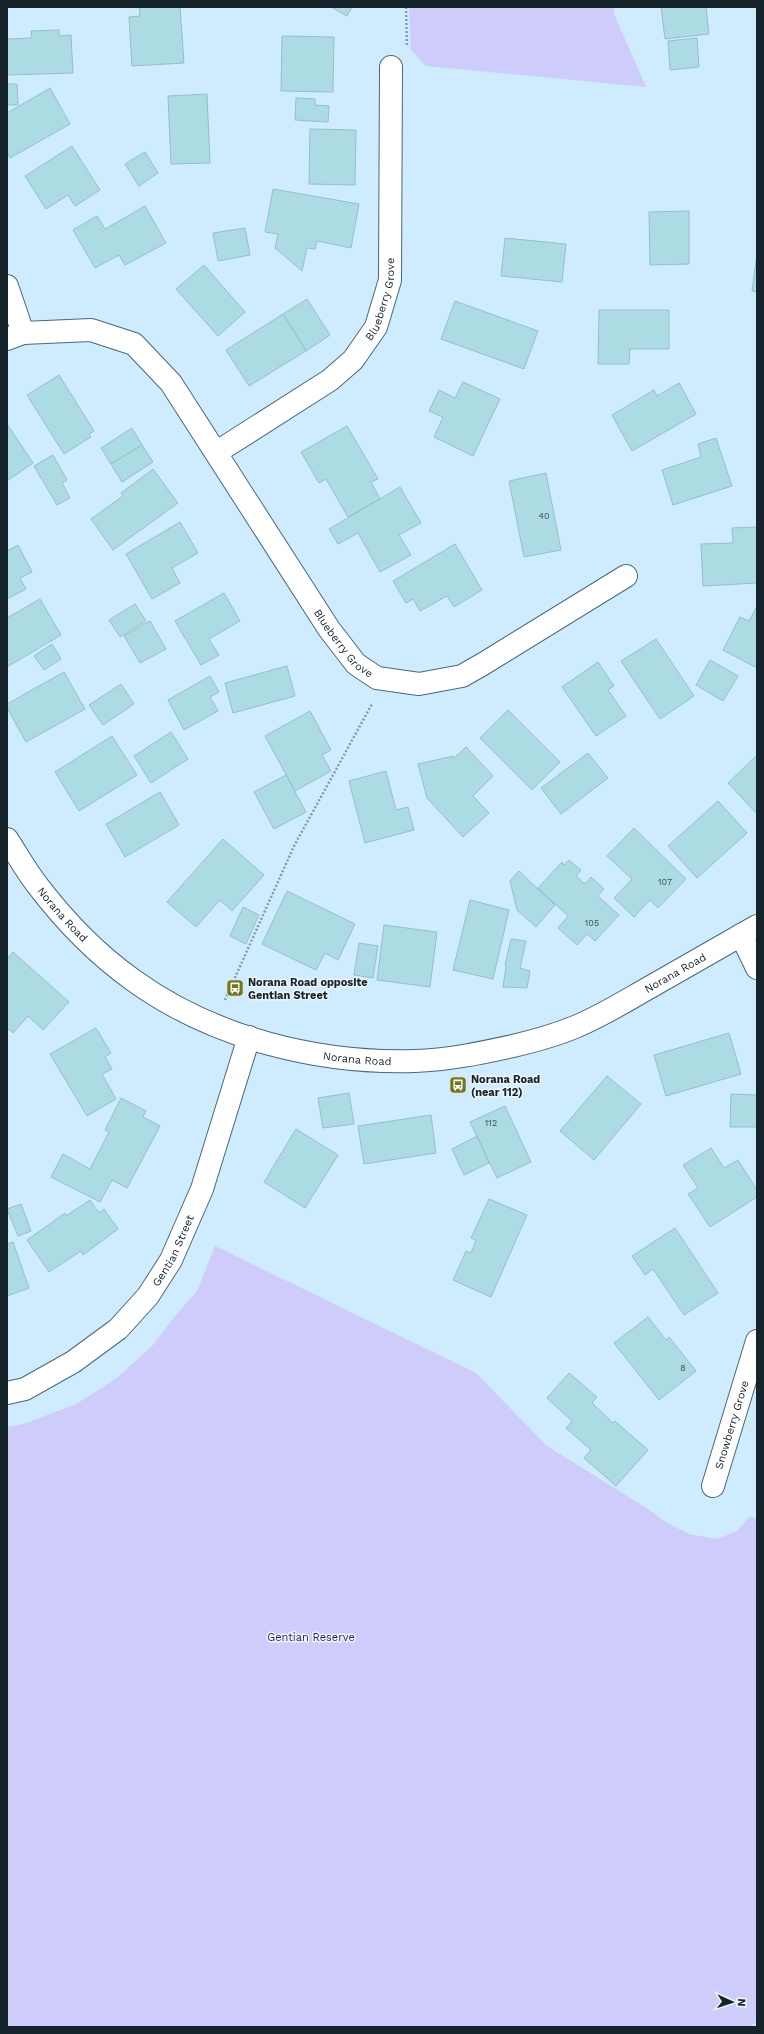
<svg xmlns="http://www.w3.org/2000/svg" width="764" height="2034" font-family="'Work Sans',sans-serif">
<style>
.green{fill:#cdccfa}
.building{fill:#addbe4;stroke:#93c0ca}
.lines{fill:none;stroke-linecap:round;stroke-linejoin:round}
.minor-casing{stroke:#48687c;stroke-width:24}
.path{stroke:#849ba9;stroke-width:2.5;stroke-dasharray:2 2;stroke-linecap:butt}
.minor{stroke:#fff;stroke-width:22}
.labels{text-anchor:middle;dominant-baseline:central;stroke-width:3;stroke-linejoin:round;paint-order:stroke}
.number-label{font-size:9px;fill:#3b5159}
.street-label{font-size:11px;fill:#15232b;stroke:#eef5fa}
.poi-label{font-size:11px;font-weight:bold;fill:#15232b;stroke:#eef5fa;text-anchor:start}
.park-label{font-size:11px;fill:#2b1e61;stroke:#eef5fa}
</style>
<rect width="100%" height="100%" fill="#cfecfe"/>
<g class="green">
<polygon points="409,7 614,7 614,14 646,87 426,66 411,50"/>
<polygon points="215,1246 476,1373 547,1446 648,1509 667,1523 689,1534 717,1539 737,1531 750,1516 757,1520 757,2022 749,2027 7,2027 7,1427 24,1424 76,1404 117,1378 152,1346 176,1315 197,1291"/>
</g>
<g class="building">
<polygon points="139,7 180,7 184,63 132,66 129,17 140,16"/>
<polygon points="331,7 352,7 347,16"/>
<polygon points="661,7 706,7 709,34 665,39"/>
<polygon points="59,30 59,36 71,35 73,73 7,75 7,39 32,38 31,31"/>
<polygon points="282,36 334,37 333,92 281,91"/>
<polygon points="697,38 699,67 670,70 668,41"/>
<polygon points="7,84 17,84 18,105 7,105"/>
<polygon points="50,88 70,124 10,158 7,152 7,113"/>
<polygon points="207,94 210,163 171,164 168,96"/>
<polygon points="296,98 315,99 315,105 329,106 328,122 295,120"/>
<polygon points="310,129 356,130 355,185 309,184"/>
<polygon points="72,146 100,190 75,206 68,195 46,209 25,176"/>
<polygon points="145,152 158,173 139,186 125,164"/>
<polygon points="273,189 359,204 351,248 317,241 315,249 307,248 302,271 275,248 278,234 265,232"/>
<polygon points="145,206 166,243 125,265 119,255 95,268 73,230 97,216 105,229"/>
<polygon points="689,211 689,264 650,265 649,212"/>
<polygon points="245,228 250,255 218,261 213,233"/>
<polygon points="505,238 566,244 562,282 501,276"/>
<polygon points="757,254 757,292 752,291"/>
<polygon points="204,265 245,312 218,336 176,289"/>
<polygon points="307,299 330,335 306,351 283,314"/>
<polygon points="455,301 538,331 524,369 441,339"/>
<polygon points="599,310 669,310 669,349 630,349 629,364 598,364"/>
<polygon points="283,314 306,351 249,386 226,350"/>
<polygon points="59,375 94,431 89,434 91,437 64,454 27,395"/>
<polygon points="463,382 500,399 473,456 434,437 443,417 429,411 439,390 455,398"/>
<polygon points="679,383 696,414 632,451 612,415 654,390 657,396"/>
<polygon points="7,424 33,463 7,481"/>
<polygon points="347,426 378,479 371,482 380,499 348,517 326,479 319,483 301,452"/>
<polygon points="132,428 142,445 111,464 101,448"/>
<polygon points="716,438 732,486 673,505 662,470 701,457 698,444"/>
<polygon points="142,445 153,462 122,482 111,464"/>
<polygon points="53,455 67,480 62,483 70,498 57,505 34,466"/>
<polygon points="153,469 178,503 113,550 91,519 123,496 121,493"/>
<polygon points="546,473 561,550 524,557 509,481"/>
<polygon points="400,487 421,523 399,535 411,555 380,572 358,533 338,544 329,529"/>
<polygon points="180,522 198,553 172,568 180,583 152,599 126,554"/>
<polygon points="757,527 757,583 703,586 701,544 733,543 732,528"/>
<polygon points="455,544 482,590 454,607 447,596 420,611 413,599 406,603 393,581"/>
<polygon points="18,545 32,572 20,578 26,589 7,599 7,551"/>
<polygon points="224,593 240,621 209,639 219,655 201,665 175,621"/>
<polygon points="40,599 61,635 7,667 7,618"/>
<polygon points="135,604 146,621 120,637 109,620"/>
<polygon points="757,606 757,668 723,650 740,617 749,621"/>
<polygon points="150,621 166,649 140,663 124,636"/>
<polygon points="656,639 694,696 660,719 621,661"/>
<polygon points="52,644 61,659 44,670 34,656"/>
<polygon points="710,660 738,676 723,701 696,685"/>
<polygon points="598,662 614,686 608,690 626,716 596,736 562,687"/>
<polygon points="287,666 295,696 233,713 225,683"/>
<polygon points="64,672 85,709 26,742 7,708 7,704"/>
<polygon points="210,676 219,692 210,697 218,711 184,730 168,700"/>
<polygon points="121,684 134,704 103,725 89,705"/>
<polygon points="508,710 560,762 532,790 480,738"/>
<polygon points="310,711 331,750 322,755 331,771 295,791 265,736"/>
<polygon points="171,732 188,759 151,783 134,756"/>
<polygon points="112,736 137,775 79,811 55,772"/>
<polygon points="466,747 493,776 473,796 489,813 463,837 427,798 418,764 453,756 453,759"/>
<polygon points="588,753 608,778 561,814 541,788"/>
<polygon points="757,755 757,814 728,783"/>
<polygon points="386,771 396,810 408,807 414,830 365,843 349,781"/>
<polygon points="286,775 306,812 274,829 254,792"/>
<polygon points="160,792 179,825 125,857 106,824"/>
<polygon points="718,801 747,833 697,878 668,846"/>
<polygon points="634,828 686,879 658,908 650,900 634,917 614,898 632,879 607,856"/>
<polygon points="223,839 264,875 232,911 220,900 196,927 167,902"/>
<polygon points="569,860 581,870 576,876 585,884 591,877 604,889 598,896 619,915 595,941 587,934 577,945 558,928 568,916 538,888 562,862 564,865"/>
<polygon points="519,871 555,905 536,927 517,910 510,881"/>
<polygon points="287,891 355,924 338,960 325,953 316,970 262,944"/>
<polygon points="470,900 509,910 493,979 453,970"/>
<polygon points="243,907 259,915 246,944 230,936"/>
<polygon points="384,925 437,932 430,987 377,980"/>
<polygon points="511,939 526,941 520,968 530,971 527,988 503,987 506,966 505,965"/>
<polygon points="359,943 378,946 373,978 354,975"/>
<polygon points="13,952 69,1002 43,1030 28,1016 13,1033 7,1028 7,959"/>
<polygon points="96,1028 111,1053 105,1057 112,1069 102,1074 116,1099 87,1116 50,1054"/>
<polygon points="729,1033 741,1074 666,1096 654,1055"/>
<polygon points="607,1076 641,1104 594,1160 560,1131"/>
<polygon points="349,1093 354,1124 323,1128 318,1098"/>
<polygon points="731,1094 757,1095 757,1127 730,1127"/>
<polygon points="121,1098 146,1111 143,1117 160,1126 127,1188 112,1180 100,1202 51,1177 63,1154 90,1169 109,1132 105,1130"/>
<polygon points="505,1106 531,1162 497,1178 470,1122"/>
<polygon points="431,1115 436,1153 364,1164 358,1126"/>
<polygon points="296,1129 338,1155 305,1208 264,1182"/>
<polygon points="477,1136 489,1163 464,1175 452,1149"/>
<polygon points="711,1148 724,1168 738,1160 757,1190 757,1197 710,1227 688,1194 698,1188 683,1165"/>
<polygon points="489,1199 527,1215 491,1297 453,1280 466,1251 471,1253 476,1240 471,1238"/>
<polygon points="90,1200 99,1213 104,1209 118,1229 83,1255 81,1251 49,1272 27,1240 65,1213 66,1216"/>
<polygon points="21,1204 31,1231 18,1236 7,1209"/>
<polygon points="675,1228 718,1293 684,1315 653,1269 645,1275 632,1256"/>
<polygon points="13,1242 29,1288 7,1296 7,1244"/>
<polygon points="648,1317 666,1340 669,1337 696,1371 659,1400 614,1343"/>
<polygon points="569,1373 597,1397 592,1403 613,1423 615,1421 648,1450 616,1486 584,1458 591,1450 566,1428 572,1421 547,1398"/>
</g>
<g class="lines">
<defs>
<g id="minor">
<polyline points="7,286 23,333"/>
<path id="s1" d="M7 339 23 333 91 330 134 344 171 383 329 629 356 664 377 678 419 684 462 676 483 664 626 576"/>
<path id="s2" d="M217 452 330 380 353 360 376 327 390 280 391 67"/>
<path id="s3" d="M7 839C17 854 26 871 38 886 64 920 98 955 133 980 213 1038 318 1064 415 1061 448 1060 481 1053 513 1046 534 1041 556 1035 575 1027 602 1016 627 1000 652 986 687 966 722 946 757 926"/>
<polyline points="741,935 757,968"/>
<path id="s4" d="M7 1393 25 1389 73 1362 118 1329 148 1296 171 1260 202 1189 249 1037"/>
<path id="s5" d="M713 1486 757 1341"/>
</g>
</defs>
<use href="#minor" class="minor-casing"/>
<g class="path">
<polyline points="406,7 407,46"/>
<polyline points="225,1000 294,846 372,704"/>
</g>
<use href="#minor" class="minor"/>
</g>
<defs>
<symbol id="bus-square" viewBox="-11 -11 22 22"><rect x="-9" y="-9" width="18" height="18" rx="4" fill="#71751d" stroke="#eef5fa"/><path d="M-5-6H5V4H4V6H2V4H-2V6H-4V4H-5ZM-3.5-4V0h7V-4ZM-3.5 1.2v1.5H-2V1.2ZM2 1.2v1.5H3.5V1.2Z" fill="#fff"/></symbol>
</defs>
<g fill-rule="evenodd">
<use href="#bus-square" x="225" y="978" width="20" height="20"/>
<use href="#bus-square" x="448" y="1075" width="20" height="20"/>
</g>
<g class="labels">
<g class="number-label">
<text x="544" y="516">40</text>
<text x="665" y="882">107</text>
<text x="592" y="923">105</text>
<text x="491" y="1123">112</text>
<text x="683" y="1368">8</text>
</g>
<g class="street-label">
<text stroke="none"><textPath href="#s2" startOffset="233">Blueberry Grove</textPath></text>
<text stroke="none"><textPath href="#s1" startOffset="497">Blueberry Grove</textPath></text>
<text stroke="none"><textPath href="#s3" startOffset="94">Norana Road</textPath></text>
<text stroke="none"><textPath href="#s3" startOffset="767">Norana Road</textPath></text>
<text stroke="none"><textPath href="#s3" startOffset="431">Norana Road</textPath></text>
<text stroke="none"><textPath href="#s4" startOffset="226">Gentian Street</textPath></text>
<text stroke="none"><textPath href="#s5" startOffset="64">Snowberry Grove</textPath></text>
</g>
<g class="poi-label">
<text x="248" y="982">Norana Road opposite<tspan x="248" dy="13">Gentian Street</tspan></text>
<text x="471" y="1079">Norana Road<tspan x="471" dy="13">(near 112)</tspan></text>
</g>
<g class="park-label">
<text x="311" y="1637">Gentian Reserve</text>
</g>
</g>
<rect width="764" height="2034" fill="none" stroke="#15232b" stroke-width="16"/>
<g transform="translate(732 2002) rotate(93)" stroke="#eef5fa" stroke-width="3" paint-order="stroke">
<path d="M0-3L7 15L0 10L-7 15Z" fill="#15232b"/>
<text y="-6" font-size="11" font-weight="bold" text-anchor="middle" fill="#15232b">N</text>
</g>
</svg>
